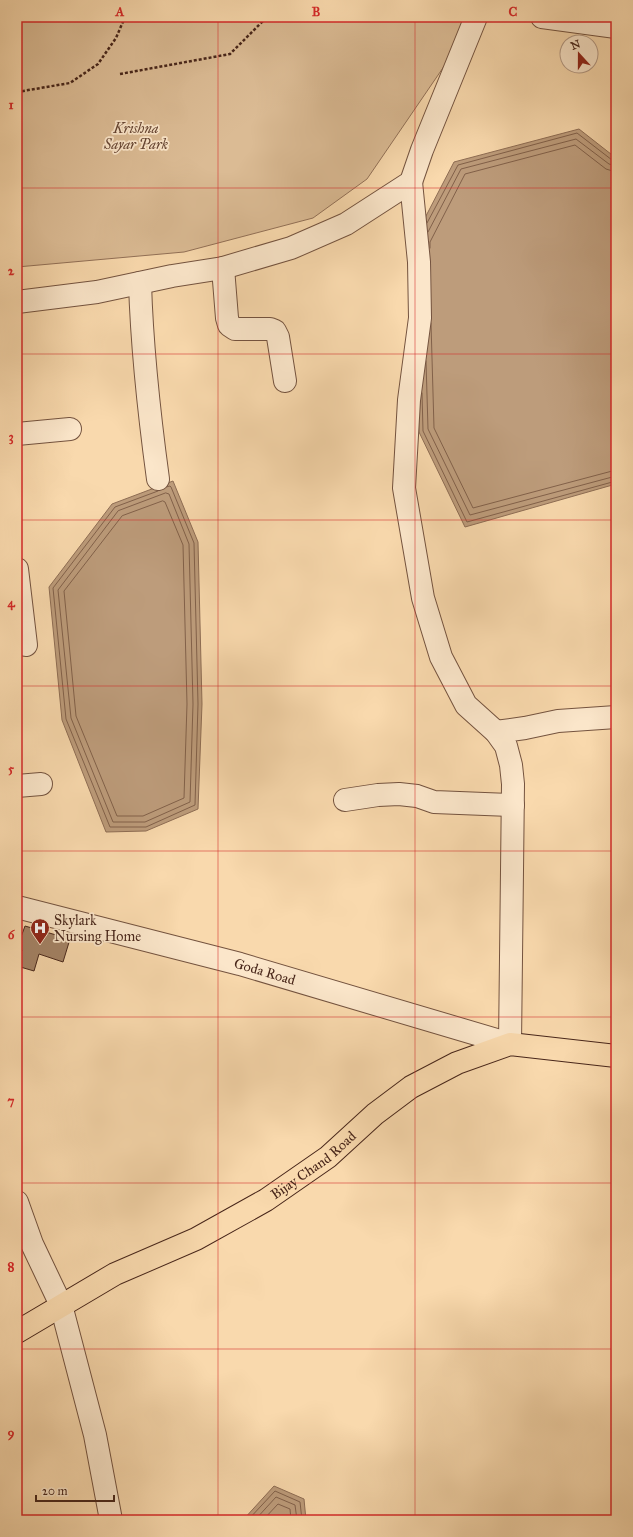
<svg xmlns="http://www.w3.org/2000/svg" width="633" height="1537" font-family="'IM FELL Great Primer',serif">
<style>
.green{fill:#dbbb94;stroke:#927057}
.water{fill:#bd9c7b;stroke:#8e6d54}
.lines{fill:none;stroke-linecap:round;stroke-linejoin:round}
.shore{stroke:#82614a;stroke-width:1}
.building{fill:#a48366;stroke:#48261a}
.minor-casing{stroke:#74533f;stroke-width:24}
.major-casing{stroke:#48261a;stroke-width:24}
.path{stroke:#48261a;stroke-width:2.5;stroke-dasharray:3 2;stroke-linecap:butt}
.minor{stroke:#fbe6ca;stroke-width:22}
.major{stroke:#f9d9ad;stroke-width:22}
.grid{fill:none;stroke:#d62828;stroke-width:1;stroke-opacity:0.55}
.labels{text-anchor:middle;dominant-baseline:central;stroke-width:3.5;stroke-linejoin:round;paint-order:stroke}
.park-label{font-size:14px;font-style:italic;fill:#654432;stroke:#fbe6ca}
.poi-label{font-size:14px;fill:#48261a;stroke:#fbe6ca;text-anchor:start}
.street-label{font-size:14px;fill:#48261a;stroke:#fbe6ca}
.neatline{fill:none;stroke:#d62828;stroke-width:1.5}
.grid-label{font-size:13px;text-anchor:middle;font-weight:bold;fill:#d62828}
</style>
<rect width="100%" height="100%" fill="#f9d9ad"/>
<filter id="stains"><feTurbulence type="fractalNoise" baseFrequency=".005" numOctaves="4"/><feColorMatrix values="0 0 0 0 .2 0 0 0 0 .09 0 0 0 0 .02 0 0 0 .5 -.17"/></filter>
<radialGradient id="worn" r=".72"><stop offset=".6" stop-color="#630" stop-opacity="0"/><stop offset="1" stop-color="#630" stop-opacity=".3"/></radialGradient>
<polygon class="green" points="17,17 474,17 475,21 367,179 313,218 184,252 17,267"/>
<g class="water">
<polygon points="579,129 616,158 616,484 465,527 419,432 414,239 454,162"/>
<polygon points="173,481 198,542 202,704 198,809 146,831 106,832 62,720 49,587 112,504"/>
<polygon points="274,1486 304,1499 306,1520 243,1520"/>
</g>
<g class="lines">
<g class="shore">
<polyline points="427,223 458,165 577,133 612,160 616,161"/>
<polyline points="428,232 461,169 576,139 609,164 616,166"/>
<polyline points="430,248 430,242 465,174 575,145 606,169 616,172"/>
<polyline points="431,323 434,428 473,508 616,470"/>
<polyline points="426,361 428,429 470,515 616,476"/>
<polyline points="422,393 423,431 467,522 616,481"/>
<polyline points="158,491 115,507 53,588 66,719 110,827 146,827 195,805 198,704 194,543 171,487 170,486 166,487"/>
<polygon points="166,493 169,494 189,544 193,704 190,802 145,822 113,822 71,718 58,590 118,511"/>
<polygon points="163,501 165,502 183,545 187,704 184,798 143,816 117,816 76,716 64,591 122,516"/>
<polyline points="248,1520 275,1491 300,1502 302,1520"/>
<polyline points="255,1520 276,1497 295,1505 297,1520"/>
<polyline points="263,1520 278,1504 290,1509 291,1520"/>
</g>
</g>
<polygon class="building" points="25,926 70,939 63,962 39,954 34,971 17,966 22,950 17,948"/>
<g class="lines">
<defs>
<g id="minor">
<polyline points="542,17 616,27"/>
<polyline points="223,268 227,318 229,325 235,329 270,329 275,331 278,337 285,381"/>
<path d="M140 283C142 350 149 413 158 479"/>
<polyline points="17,302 97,292 172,276 223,268 291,248 346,224 411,182 422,150 476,17"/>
<polyline points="17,434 70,429"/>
<polyline points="17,569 26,645"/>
<polyline points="496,732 525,728 558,721 616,717"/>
<polyline points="17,786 41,784"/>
<polyline points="345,800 378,795 399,794 417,796 434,802 513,805"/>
<path id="s1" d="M17 907 240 964 510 1044 513 784 511 765 506 746 496 732 466 705 441 657 423 598 404 488 409 400 420 318 419 262 411 182"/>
<polyline points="17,1202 32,1244 61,1305 95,1435 111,1520"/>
</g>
<g id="major">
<path id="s2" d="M17 1332 115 1274 196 1239 266 1200 328 1157 375 1114 411 1087 457 1063 510 1044 616 1056"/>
</g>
</defs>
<use href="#minor" class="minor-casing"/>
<use href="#major" class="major-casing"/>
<g class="path">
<polyline points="120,74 230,54 267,17"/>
<polyline points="17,92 70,83 98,64 116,38 125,17"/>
</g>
<use href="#minor" class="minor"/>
<use href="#major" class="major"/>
</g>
<path class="grid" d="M218 17V1520M415 17V1520M17 188H616M17 354H616M17 520H616M17 686H616M17 851H616M17 1017H616M17 1183H616M17 1349H616"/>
<defs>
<symbol id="hospital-pin" viewBox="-11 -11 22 30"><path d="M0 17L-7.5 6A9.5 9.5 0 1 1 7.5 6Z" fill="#8f2418" stroke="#fbe6ca"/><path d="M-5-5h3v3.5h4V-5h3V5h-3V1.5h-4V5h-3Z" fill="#fff"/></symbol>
</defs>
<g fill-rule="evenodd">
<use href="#hospital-pin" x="29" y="917" width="22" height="30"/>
</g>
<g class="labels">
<g class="park-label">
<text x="136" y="128">Krishna<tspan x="136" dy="16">Sayar Park</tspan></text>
</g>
<g class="poi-label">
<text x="54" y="920">Skylark<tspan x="54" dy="16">Nursing Home</tspan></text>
</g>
<g class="street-label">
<text stroke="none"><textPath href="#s1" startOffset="256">Goda Road</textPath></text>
<text stroke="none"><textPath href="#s2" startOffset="341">Bijay Chand Road</textPath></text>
</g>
</g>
<rect width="633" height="1537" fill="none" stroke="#f9d9ad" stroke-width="44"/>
<g transform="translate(579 54) rotate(339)"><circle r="19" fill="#fbe6ca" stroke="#b39984"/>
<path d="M0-3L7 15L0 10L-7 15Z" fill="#8f2418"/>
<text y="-6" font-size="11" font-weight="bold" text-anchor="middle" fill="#48261a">N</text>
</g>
<path d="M36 1495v6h78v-6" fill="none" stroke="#48261a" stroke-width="2"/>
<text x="42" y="1495" font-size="12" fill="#48261a" stroke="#fbe6ca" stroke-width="3" paint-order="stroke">20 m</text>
<rect x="22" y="22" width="589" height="1493" class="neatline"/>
<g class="grid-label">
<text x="120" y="16">A</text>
<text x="316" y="16">B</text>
<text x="513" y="16">C</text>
<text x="11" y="109">1</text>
<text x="11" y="275">2</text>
<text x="11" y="441">3</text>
<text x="11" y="607">4</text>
<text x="11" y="773">5</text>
<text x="11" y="939">6</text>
<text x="11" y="1105">7</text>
<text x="11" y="1271">8</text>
<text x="11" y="1437">9</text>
</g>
<rect width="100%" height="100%" filter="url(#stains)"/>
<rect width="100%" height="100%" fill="url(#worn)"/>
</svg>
